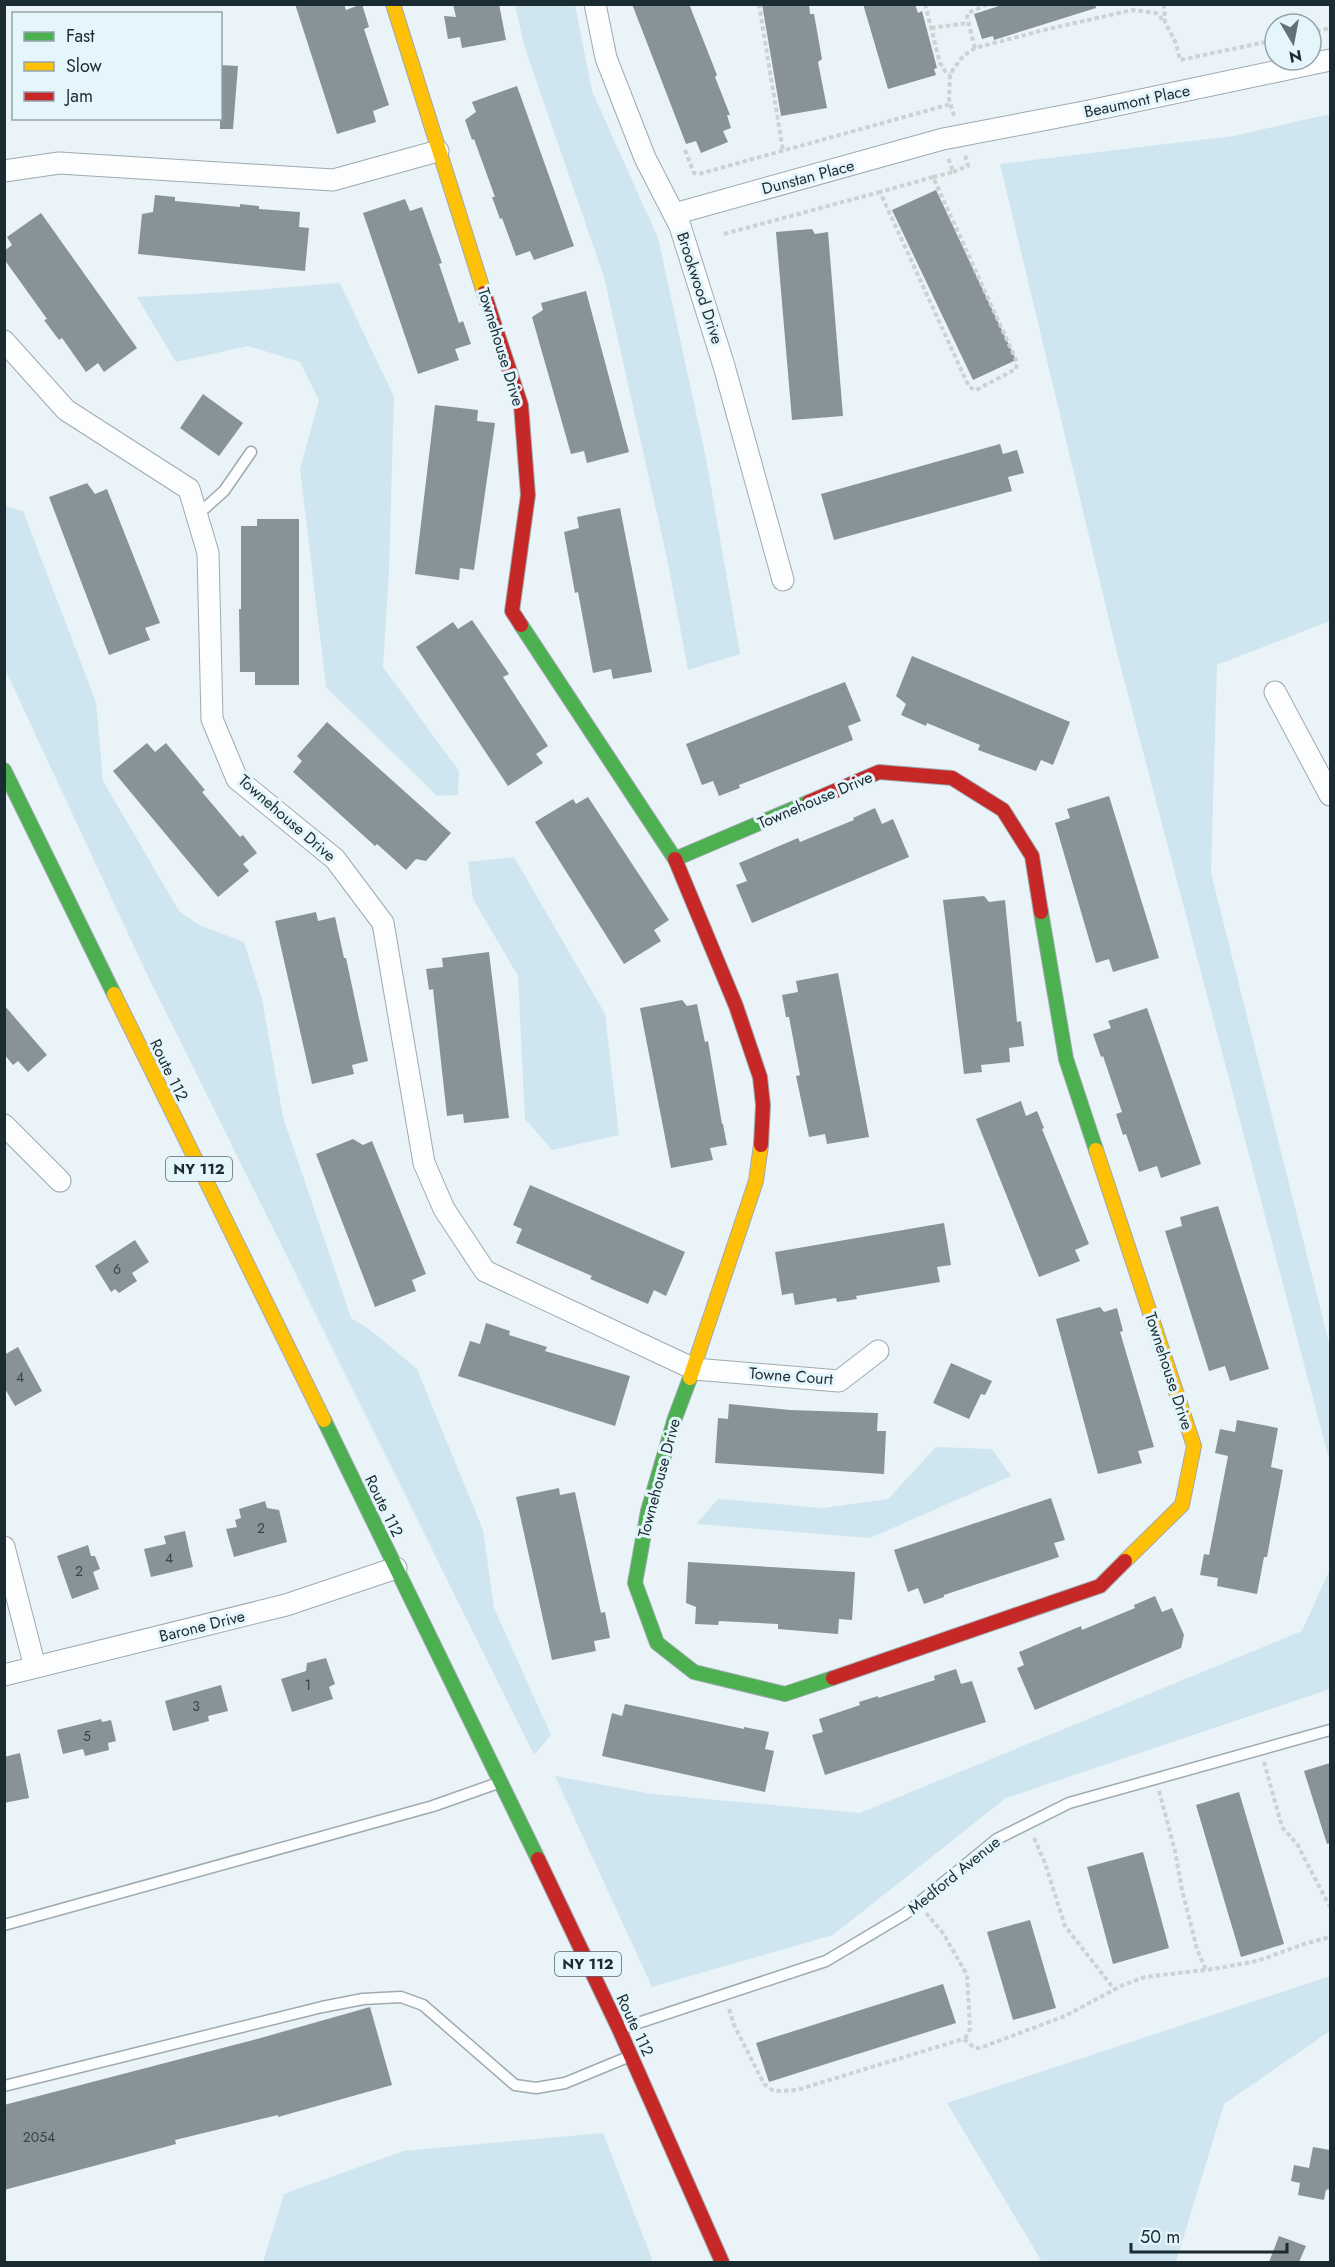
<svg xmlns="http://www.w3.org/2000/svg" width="1335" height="2267" font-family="Jost,sans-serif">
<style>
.green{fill:#cfe6f0}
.building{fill:#889398}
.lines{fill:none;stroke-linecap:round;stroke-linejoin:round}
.lane-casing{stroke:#9faaaf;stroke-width:13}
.street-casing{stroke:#9faaaf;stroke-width:23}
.fast-casing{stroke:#9faaaf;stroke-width:16}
.slow-casing{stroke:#9faaaf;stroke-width:16}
.jam-casing{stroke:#9faaaf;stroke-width:16}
.path{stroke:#ced2d4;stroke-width:4;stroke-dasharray:4.5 3;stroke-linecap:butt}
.lane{stroke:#fcfdfe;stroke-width:10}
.street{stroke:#fcfdfe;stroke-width:21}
.fast{stroke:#4caf50;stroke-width:14}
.slow{stroke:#ffc107;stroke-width:14}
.jam{stroke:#c62828;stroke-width:14}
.labels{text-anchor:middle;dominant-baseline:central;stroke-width:6;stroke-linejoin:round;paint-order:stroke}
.number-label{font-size:14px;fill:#36454c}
.shield{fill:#e5f5fc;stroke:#58686f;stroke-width:1.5}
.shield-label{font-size:15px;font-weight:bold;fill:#1b2b32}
.street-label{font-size:16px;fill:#1b2b32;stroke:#e5f5fc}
</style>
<rect width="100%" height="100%" fill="#eaf3f7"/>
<g class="green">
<polygon points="515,5 575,5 592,91 658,238 706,458 740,654 688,670 668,563 604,277 525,48"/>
<polygon points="1330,114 1330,621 1217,665 1211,873 1330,1347 1330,1463 1116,649 1000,164 1233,136"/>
<polygon points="340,283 394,397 389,569 383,667 459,771 458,795 437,796 326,687 300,469 319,400 300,362 248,346 176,362 137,297 243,291"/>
<polygon points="5,506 23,511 96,702 103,781 179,911 199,925 244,942 262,999 283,1117 351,1318 369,1329 417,1369 483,1530 494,1608 551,1735 534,1755 144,968 5,669"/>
<polygon points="514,857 605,1014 619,1135 552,1150 525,1119 518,976 473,899 468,862"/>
<polygon points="936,1447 992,1449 1011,1476 870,1538 696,1524 718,1499 823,1508 888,1499"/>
<polygon points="1330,1569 1330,1689 1006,1798 833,1935 652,1987 555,1776 652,1794 860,1813 1302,1631"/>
<polygon points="1330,1976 1330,2031 1224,2104 1176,2262 1042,2262 947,2103"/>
<polygon points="603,2133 652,2259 650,2262 263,2262 284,2194 403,2151"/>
</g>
<g class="building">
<polygon points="295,4 344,4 346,10 362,4 369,27 364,29 389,105 373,111 376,122 337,134"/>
<polygon points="453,4 499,4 506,40 462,48 460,37 448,39 444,16 456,17"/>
<polygon points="632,4 689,4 717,75 715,77 730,115 727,115 731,128 723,131 728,142 701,153 696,141 686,144"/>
<polygon points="762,4 809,4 810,14 814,14 822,59 818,62 827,108 781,116"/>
<polygon points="863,4 915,4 918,13 922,11 937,68 934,69 936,75 888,89"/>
<polygon points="1005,4 1095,4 1096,8 994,40 993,36 982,39 974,14"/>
<polygon points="220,65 238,66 233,129 220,129"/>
<polygon points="517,86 574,246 534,260 530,251 516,256 502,218 500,219 492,197 495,197 474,139 472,140 465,120 476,112 472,102"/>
<polygon points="936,190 1016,360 973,380 892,210"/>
<polygon points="155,195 175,197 175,201 240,207 240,204 259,206 259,209 300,212 299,227 309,228 305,271 138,254 142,214 153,212"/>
<polygon points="405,199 410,211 422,207 442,263 439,264 459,323 463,321 471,344 455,349 459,360 418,374 363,213"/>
<polygon points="41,213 137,348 104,372 98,363 86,372 62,338 59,340 44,320 47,319 4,259 4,251 12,245 7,237"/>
<polygon points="812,229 815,234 828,232 843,416 792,420 776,232"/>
<polygon points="586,291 629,452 587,463 584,451 571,454 532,317 543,310 541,303"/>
<polygon points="203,394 243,423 219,456 180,428"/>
<polygon points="435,405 478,410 477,421 495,423 474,570 460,568 459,580 415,574"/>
<polygon points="1000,444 1003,454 1017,450 1024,473 1008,477 1012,491 834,540 821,494"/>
<polygon points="87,483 95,494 107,489 160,623 145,628 150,640 109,655 49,497"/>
<polygon points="620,508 652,672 613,679 611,669 593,673 578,592 575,593 564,532 579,528 577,517"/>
<polygon points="257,519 299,519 299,685 255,685 255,672 240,672 239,609 241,609 241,526 257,526"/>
<polygon points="472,620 509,674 503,677 548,746 536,754 543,763 508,786 416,647 453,622 458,629"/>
<polygon points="912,656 1070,722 1053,765 1041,760 1036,771 978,750 980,745 927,723 926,726 901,715 906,704 896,696"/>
<polygon points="845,682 861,721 848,726 853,740 739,785 740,788 719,796 713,781 702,785 686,744"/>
<polygon points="327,722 451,833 426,861 416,859 406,870 377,844 375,846 293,772 302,761 297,756"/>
<polygon points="147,743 155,752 166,743 205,790 202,792 240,837 243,835 257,853 243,864 249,871 218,897 113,771"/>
<polygon points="1109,796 1159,958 1113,972 1109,959 1096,963 1055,823 1070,818 1067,809"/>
<polygon points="588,797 669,920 654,930 661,941 624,964 535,822 573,799 576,804"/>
<polygon points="875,808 882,824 893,819 909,857 752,923 736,885 747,881 739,863 798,838 800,842 854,820 853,818"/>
<polygon points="984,896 989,902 1005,900 1017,1022 1021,1021 1024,1046 1009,1048 1010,1062 981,1065 982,1072 964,1074 943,900"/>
<polygon points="316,912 318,921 335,917 344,958 346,958 368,1061 352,1065 354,1074 312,1084 275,921"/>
<polygon points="489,952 509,1118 464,1123 463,1114 447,1116 433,989 429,990 426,969 443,967 442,958"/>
<polygon points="838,973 869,1137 827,1144 825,1134 809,1137 796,1076 800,1075 789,1017 786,1017 782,995 798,992 796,981"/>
<polygon points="682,1000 687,1006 697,1004 705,1042 708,1041 722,1124 723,1124 727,1145 710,1148 713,1160 671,1168 640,1008"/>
<polygon points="4,1005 47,1055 28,1072 18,1061 13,1065 4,1054"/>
<polygon points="1147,1008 1201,1164 1161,1178 1157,1166 1139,1172 1126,1134 1123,1135 1116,1114 1122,1112 1103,1056 1101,1057 1093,1034 1111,1028 1108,1021"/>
<polygon points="1021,1101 1026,1116 1037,1111 1044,1128 1042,1129 1089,1244 1075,1250 1080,1261 1039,1277 976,1119"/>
<polygon points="353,1139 363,1145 372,1141 426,1274 412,1280 416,1291 375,1307 316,1154"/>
<polygon points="530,1185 685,1252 666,1296 654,1290 648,1304 590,1279 592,1276 516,1243 522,1229 513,1225"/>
<polygon points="1218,1206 1269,1369 1230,1381 1225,1366 1209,1371 1165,1231 1182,1226 1180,1217"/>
<polygon points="944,1223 951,1265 937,1267 940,1282 856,1296 857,1299 837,1302 836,1298 795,1305 793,1293 782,1295 775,1252"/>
<polygon points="135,1240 149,1262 132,1273 137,1281 119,1293 115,1289 111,1292 95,1266"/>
<polygon points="1100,1307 1104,1312 1117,1308 1123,1331 1120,1332 1154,1447 1138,1451 1142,1463 1098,1474 1056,1319"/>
<polygon points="486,1323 510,1331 509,1335 547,1347 545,1351 630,1376 615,1426 458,1376 470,1341 480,1344"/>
<polygon points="18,1347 42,1391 15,1406 4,1387 4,1355"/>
<polygon points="951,1363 992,1381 985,1395 981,1394 969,1419 933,1403"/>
<polygon points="729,1404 790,1410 878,1413 877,1431 886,1431 884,1474 715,1463 718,1418 728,1419"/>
<polygon points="1237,1420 1278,1428 1271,1467 1283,1470 1267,1557 1264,1557 1257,1594 1217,1586 1218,1578 1200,1575 1204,1554 1209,1555 1228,1456 1215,1453 1220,1429 1235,1432"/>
<polygon points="559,1488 560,1495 575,1492 601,1613 605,1612 610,1638 594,1641 596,1651 552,1660 516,1497"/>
<polygon points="1051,1498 1065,1540 1054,1543 1059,1557 944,1595 944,1597 924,1604 918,1588 908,1592 894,1550"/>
<polygon points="265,1501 267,1508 279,1510 287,1542 234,1557 226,1529 237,1527 235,1520 241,1518 239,1509"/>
<polygon points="185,1531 193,1567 151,1577 144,1549 166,1544 164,1536"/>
<polygon points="88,1545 91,1556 95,1556 100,1569 93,1572 99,1589 72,1599 57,1556"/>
<polygon points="688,1562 855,1572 852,1620 839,1619 838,1634 778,1629 778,1624 719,1621 718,1625 695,1624 696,1607 686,1603"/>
<polygon points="1155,1596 1162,1612 1172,1608 1184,1635 1181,1648 1035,1710 1017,1668 1024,1665 1019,1652 1081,1626 1082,1630 1135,1608 1134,1605"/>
<polygon points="326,1658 335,1684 329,1687 333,1699 292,1712 281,1679 306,1671 307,1663"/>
<polygon points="956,1669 961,1684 972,1681 986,1722 825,1775 812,1735 823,1732 819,1719 860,1705 859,1702 878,1696 878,1698 935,1680 934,1676"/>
<polygon points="221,1685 228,1711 208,1716 209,1721 173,1731 165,1701"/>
<polygon points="625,1704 744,1729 744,1727 769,1732 765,1749 774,1751 765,1792 602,1756 612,1713 622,1716"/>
<polygon points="101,1719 102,1722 111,1720 116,1741 108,1743 109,1750 85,1756 83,1749 63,1754 57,1730"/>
<polygon points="20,1753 29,1798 4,1803 4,1757"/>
<polygon points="1330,1763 1330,1843 1327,1844 1304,1771"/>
<polygon points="1239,1792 1284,1944 1241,1957 1196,1805"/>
<polygon points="1143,1852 1169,1948 1113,1964 1087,1867"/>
<polygon points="1030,1920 1056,2008 1013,2020 987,1932"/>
<polygon points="943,1984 956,2023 769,2082 756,2043"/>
<polygon points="370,2007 392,2085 278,2117 278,2115 175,2140 176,2144 4,2190 4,2105 257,2039"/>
<polygon points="1313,2147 1330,2150 1330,2189 1326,2190 1324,2200 1298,2195 1300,2183 1291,2181 1294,2165 1309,2168"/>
<polygon points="1279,2236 1306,2246 1299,2262 1269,2262"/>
</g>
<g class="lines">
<defs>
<g id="lane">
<polyline points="196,516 224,491 251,452"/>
<polyline points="4,1925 433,1806 498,1783"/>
<polyline points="623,2028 826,1961 905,1914 997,1839 1069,1803 1330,1730"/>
<polyline points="4,2086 322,2007 363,1999 401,1997 423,2005 515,2085 536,2088 565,2083 628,2057"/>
</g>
<g id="street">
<polyline points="595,4 606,58 645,158 680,226 724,366 783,580"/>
<polyline points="4,171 59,163 333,180 438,151"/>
<polyline points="674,214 943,139 1084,112 1330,60"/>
<polyline points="4,341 66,410 189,489 208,553 212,719 237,779 335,859 383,923 424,1163 444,1209 485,1271 694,1369 839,1381 878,1351"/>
<polyline points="1275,692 1330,795"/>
<polyline points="4,1125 60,1181"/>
<polyline points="4,1547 35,1667"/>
<polyline points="4,1675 286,1605 396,1568"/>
</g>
<g id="fast">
<polyline points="521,625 675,859 809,802"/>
<polyline points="4,770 114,994"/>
<polyline points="1041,912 1066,1059 1096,1150"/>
<polyline points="690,1378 675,1418 648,1511 635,1583 657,1643 694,1672 785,1694 833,1678"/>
<polyline points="324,1420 538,1859"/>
</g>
<g id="slow">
<polyline points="393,4 484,293"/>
<polyline points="114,994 324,1420"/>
<polyline points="1096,1150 1194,1446 1182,1505 1125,1561"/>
<polyline points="690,1378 756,1181 761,1145"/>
</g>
<g id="jam">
<polyline points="484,293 521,405 528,495 512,611 521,625"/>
<polyline points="809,802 879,772 952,778 1003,810 1032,856 1041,912"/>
<polyline points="675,859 736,1006 760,1077 763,1105 761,1145"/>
<polyline points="833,1678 1100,1586 1125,1561"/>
<polyline points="538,1859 619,2029 722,2262"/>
</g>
</defs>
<use href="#lane" class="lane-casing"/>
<use href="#street" class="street-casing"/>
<use href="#fast" class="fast-casing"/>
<use href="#slow" class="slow-casing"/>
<use href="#jam" class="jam-casing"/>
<g class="path">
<polyline points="759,4 783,151"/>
<polyline points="925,4 940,63 945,71 950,74"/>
<polyline points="1164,4 1165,22 1176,43 1180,60 1275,40"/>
<polyline points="1311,25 1318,31 1330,28"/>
<polyline points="931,28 968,23"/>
<polyline points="975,48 967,17 968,13 988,4"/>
<polyline points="954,116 949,99 950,74 963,56 975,48 1044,30 1132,10 1156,13 1165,22"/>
<polyline points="685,150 694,173 699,174 951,104"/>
<polyline points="953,172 968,166 965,155"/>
<polyline points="933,177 880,192 969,387 976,390 1016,369 1017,362 933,177 953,172 948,157"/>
<polyline points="724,234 880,192"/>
<polyline points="1264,1762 1282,1827 1297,1844 1330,1907"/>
<polyline points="1159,1791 1175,1851 1182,1890 1197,1949 1206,1970"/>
<polyline points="1034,1838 1045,1863 1065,1926 1114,1989"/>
<polyline points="926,1913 943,1933 967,1975 970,2029 965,2039"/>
<polyline points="729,2009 734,2025 764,2084 772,2090 779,2091 797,2090 963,2039 975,2048 980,2048 1065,2016 1123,1985 1145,1977 1213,1969 1257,1961 1304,1944 1330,1937"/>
</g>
<use href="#lane" class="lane"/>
<use href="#street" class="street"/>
<use href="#fast" class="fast"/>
<use href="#slow" class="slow"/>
<use href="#jam" class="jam"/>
</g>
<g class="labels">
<g class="number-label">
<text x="117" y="1269">6</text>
<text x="20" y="1377">4</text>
<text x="261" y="1528">2</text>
<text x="169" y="1558">4</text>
<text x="79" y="1571">2</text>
<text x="308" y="1685">1</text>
<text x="196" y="1706">3</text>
<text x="87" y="1736">5</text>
<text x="39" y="2137">2054</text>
</g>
<g class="shield">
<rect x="166" y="1157" width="66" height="24" rx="4.5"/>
<rect x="555" y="1952" width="66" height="24" rx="4.5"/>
</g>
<g class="shield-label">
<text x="199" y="1169">NY 112</text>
<text x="588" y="1964">NY 112</text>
</g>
<g class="street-label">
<text transform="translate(1137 101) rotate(-12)">Beaumont Place</text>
<text transform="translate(808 177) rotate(-15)">Dunstan Place</text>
<text transform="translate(700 288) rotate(72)">Brookwood Drive</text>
<text transform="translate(501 347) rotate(73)">Townehouse Drive</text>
<text transform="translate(815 800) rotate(-23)">Townehouse Drive</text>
<text transform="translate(287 818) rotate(41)">Townehouse Drive</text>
<text transform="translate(169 1070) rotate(64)">Route 112</text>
<text transform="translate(1169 1371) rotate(72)">Townehouse Drive</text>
<text transform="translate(791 1376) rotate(4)">Towne Court</text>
<text transform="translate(659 1478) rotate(-75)">Townehouse Drive</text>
<text transform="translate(384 1506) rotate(64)">Route 112</text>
<text transform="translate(202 1626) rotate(-14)">Barone Drive</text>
<text transform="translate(954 1875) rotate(-39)">Medford Avenue</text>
<text transform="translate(635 2025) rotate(65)">Route 112</text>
</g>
</g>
<rect width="1335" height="2267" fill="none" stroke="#1b2b32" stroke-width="12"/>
<rect x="12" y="12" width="210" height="108" fill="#e5f5fc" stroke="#94a4ab" stroke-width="1.5"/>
<rect x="24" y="32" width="30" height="9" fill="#4caf50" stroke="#94a4ab" stroke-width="1.5"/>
<text x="66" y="42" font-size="18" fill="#1b2b32">Fast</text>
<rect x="24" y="62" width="30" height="9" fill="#ffc107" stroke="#94a4ab" stroke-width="1.5"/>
<text x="66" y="72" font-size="18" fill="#1b2b32">Slow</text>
<rect x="24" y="92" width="30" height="9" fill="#c62828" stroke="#94a4ab" stroke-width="1.5"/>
<text x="66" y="102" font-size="18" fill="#1b2b32">Jam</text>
<g transform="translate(1293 42) rotate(170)"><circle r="28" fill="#e5f5fc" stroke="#94a4ab" stroke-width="1.5"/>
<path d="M0-4.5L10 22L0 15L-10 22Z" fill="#637177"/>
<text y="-9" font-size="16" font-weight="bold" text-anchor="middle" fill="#1b2b32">N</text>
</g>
<path d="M1131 2243v9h156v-9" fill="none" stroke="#1b2b32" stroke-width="3"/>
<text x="1140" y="2243" font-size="18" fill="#1b2b32" stroke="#e5f5fc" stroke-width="4.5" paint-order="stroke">50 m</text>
</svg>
